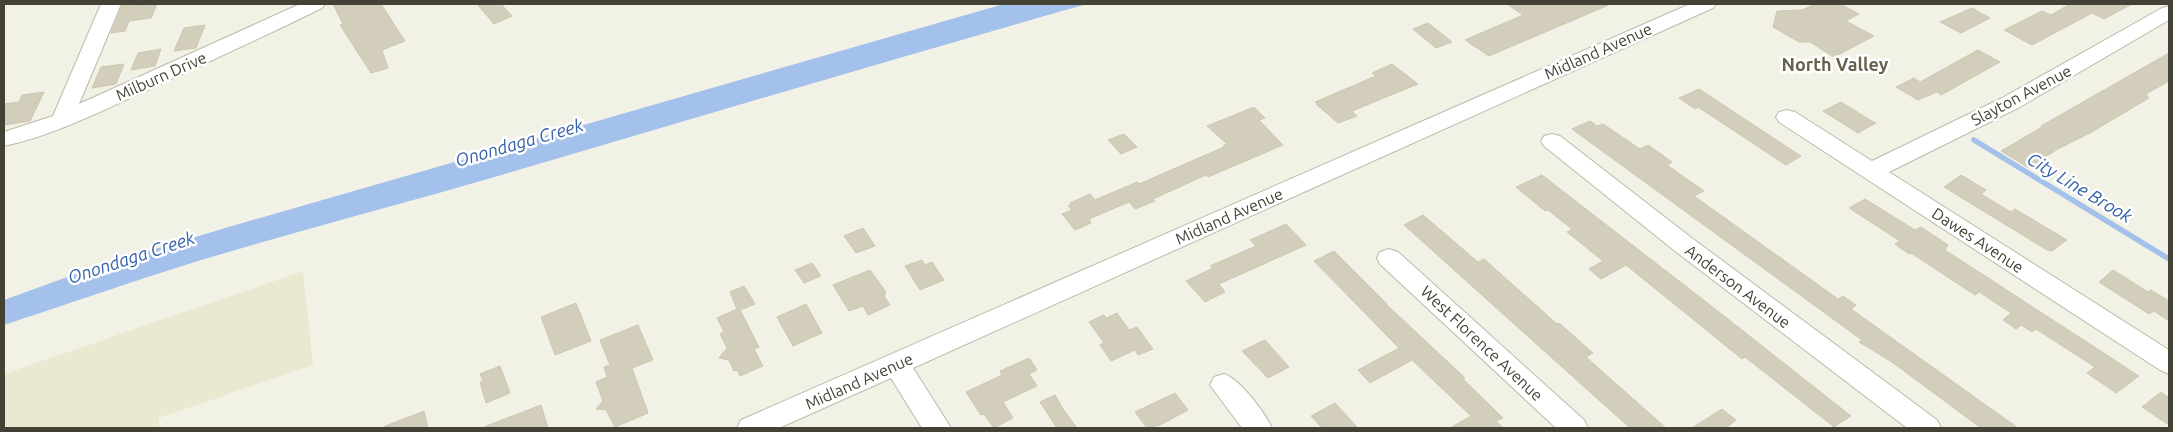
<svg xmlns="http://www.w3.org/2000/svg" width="2173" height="432" font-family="Ubuntu,sans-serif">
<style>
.education{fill:#eae8d0}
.water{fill:#a4c1ec}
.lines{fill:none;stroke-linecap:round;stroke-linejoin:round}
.stream{stroke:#a4c1ec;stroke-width:5.5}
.building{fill:#d3cebc;stroke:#cdc7af}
.minor-casing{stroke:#bdbaa9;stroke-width:2}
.minor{fill:#fff;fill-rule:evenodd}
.labels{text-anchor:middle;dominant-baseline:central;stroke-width:5;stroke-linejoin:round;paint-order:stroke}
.street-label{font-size:16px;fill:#444135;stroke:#fff}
.neighbourhood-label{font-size:18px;font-weight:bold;fill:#66614d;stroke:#fff}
.water-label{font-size:18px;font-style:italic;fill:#3461aa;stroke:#fff}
</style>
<rect width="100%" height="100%" fill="#f2f1e6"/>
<polygon class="education" points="303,271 313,365 159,418 159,428 4,428 4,374"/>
<path class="water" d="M1004 4H1087C890 60 695 118 498 176 398 205 298 231 198 261 133 281 68 304 4 325V300L92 268 232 226Z"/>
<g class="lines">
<polyline class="stream" points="1974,140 2169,259"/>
</g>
<g class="building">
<polygon points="123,4 137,4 136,5 157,4 151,18 129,21 125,31 111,33"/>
<polygon points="333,4 381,4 405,41 382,50 388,68 371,73 340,25 343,24"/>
<polygon points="477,4 501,4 512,16 494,24"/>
<polygon points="1507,4 1611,4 1489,56 1465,40 1523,15"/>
<polygon points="1816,4 1840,4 1859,14 1846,21 1874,36 1834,57 1810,42 1799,42 1773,27 1777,11 1802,10"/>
<polygon points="2070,4 2132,4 2104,19 2092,13 2032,45 2004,30 2042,11 2051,15"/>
<polygon points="1972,8 1990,18 1961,33 1940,22"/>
<polygon points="1428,23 1452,42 1436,48 1413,29"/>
<polygon points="205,25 196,48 174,51 184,28"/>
<polygon points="161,49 155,66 131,70 138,53"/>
<polygon points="1978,50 2000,62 1941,95 1937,92 1918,100 1896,87 1914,78 1920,82"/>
<polygon points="2169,53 2169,81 2146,94 2149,98 2090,133 2056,150 2029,168 2001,151 2042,127 2041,126"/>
<polygon points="124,64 116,84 92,88 101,67"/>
<polygon points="1392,64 1418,84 1352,111 1357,116 1338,123 1316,104 1317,104 1315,102 1376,76 1372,73"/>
<polygon points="1699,89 1775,139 1801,156 1786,165 1698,107 1695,109 1679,98"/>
<polygon points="44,92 30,121 4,125 4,104 19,102 22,95"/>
<polygon points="1841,102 1870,120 1876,123 1858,133 1823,111"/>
<polygon points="1254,107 1265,118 1259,120 1283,145 1208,177 1206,175 1153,199 1155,201 1135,209 1129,202 1089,219 1091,223 1075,230 1062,214 1072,210 1068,206 1071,204 1070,203 1090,194 1095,200 1137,182 1139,184 1224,147 1223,146 1227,144 1207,126"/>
<polygon points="1590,121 1597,126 1603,124 1640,149 1648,145 1672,162 1667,165 1704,191 1694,196 1838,299 1843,296 1856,305 1851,309 2018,428 1981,428 1892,362 1859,342 1862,340 1572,129"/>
<polygon points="1124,134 1137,147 1121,154 1108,140"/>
<polygon points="1542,175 1719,312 1851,416 1834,427 1745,357 1742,359 1626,265 1601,279 1589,269 1603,261 1567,232 1572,229 1548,210 1545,211 1516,187"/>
<polygon points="1961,175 1986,190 1981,194 2011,212 2015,209 2067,240 2052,251 2047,250 1944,187"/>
<polygon points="1865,199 1915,230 1921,227 1948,245 1945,250 2139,376 2116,393 2087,373 2095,367 2036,329 2032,332 2021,325 2016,329 2003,320 2011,313 1979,292 1975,295 1911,253 1909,254 1895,244 1900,241 1849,208"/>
<polygon points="1423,215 1478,262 1484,259 1557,324 1559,323 1593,353 1586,357 1666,428 1630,428 1404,225"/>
<polygon points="1286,224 1306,245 1219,284 1225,292 1205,302 1186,281 1213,268 1210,266 1256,246 1250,240"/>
<polygon points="863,228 875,246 856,253 844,236"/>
<polygon points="1334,251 1387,304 1386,304 1465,378 1463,379 1503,418 1496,421 1503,428 1450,428 1471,416 1412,360 1370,383 1358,370 1399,348 1314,261"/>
<polygon points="922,260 925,265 932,262 944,280 920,290 905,266"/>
<polygon points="812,263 821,276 804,283 795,270"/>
<polygon points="870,270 886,292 884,296 890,305 868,315 863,306 849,311 833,285"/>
<polygon points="2113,270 2148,292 2151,290 2169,301 2169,321 2154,311 2149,314 2099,282"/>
<polygon points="744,286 755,304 740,310 759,347 754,349 763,366 740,376 737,370 734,371 729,360 719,358 727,348 720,334 724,332 717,318 737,309 730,292"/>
<polygon points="576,303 591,341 555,355 541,317"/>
<polygon points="806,304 822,333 793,346 777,317"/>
<polygon points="1117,313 1129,330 1137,327 1153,349 1138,355 1135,350 1111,361 1100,345 1104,343 1089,322 1104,315 1106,318"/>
<polygon points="638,325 653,360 632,368 648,413 615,427 606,410 596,409 603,401 596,382 607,377 604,367 610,365 600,340"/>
<polygon points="1265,340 1289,367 1268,378 1242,351"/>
<polygon points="1029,358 1037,370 1029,374 1037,386 1003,402 1013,418 994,428 984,414 981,415 966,392 1002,375 1000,371"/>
<polygon points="500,366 510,393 486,403 480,382 483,381 480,374"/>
<polygon points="2161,392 2169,398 2169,425 2142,407"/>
<polygon points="1175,393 1188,410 1160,425 1147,428 1135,412"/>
<polygon points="1055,395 1063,409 1077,428 1057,428 1040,402"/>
<polygon points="1335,403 1358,428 1322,428 1311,416"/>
<polygon points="541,405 548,428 484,428 484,427"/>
<polygon points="1722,409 1736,420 1726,428 1692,428"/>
<polygon points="424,411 428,428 383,428 383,427"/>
</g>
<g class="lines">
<defs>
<g id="minor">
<path d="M101 4H121L79 104 300 4H325L322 8C261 38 200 66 139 94 95 114 51 136 4 146V132L53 116Z"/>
<polygon points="1690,4 1716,4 1713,8 913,368 951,428 922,428 891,378 779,428 737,428 741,420"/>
<polygon points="2169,6 2169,20 2018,108 1889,172 2169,350 2169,374 2160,370 1779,122 1776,117 1779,112 1787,110 1795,112 1872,161 2002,98 2162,8"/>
<polygon points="1552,134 1560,136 1693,239 1937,420 1941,428 1907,428 1675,251 1544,146 1541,141 1544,136"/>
<polygon points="1389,249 1398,252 1584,420 1588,428 1556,428 1380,264 1377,258 1380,252"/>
<path d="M1224 374C1240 379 1265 413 1272 428H1242L1210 385 1214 377Z"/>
</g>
</defs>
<use href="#minor" class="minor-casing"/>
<use href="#minor" class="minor"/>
</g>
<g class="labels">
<g class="street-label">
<text transform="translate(1598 51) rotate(-24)">Midland Avenue</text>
<text transform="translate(161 76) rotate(-24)">Milburn Drive</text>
<text transform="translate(2021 95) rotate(-28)">Slayton Avenue</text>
<text transform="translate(1229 216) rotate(-24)">Midland Avenue</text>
<text transform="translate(1978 240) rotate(33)">Dawes Avenue</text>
<text transform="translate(1738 286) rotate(37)">Anderson Avenue</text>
<text transform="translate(1482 343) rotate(43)">West Florence Avenue</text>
<text transform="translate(859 381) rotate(-24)">Midland Avenue</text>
</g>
<g class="neighbourhood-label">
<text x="1835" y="64">North Valley</text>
</g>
<g class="water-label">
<text transform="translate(519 142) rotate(-16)">Onondaga Creek</text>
<text transform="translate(2080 187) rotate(31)">City Line Brook</text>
<text transform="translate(131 257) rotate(-18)">Onondaga Creek</text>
</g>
</g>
<rect width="2173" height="432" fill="none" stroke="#444135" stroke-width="10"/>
</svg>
